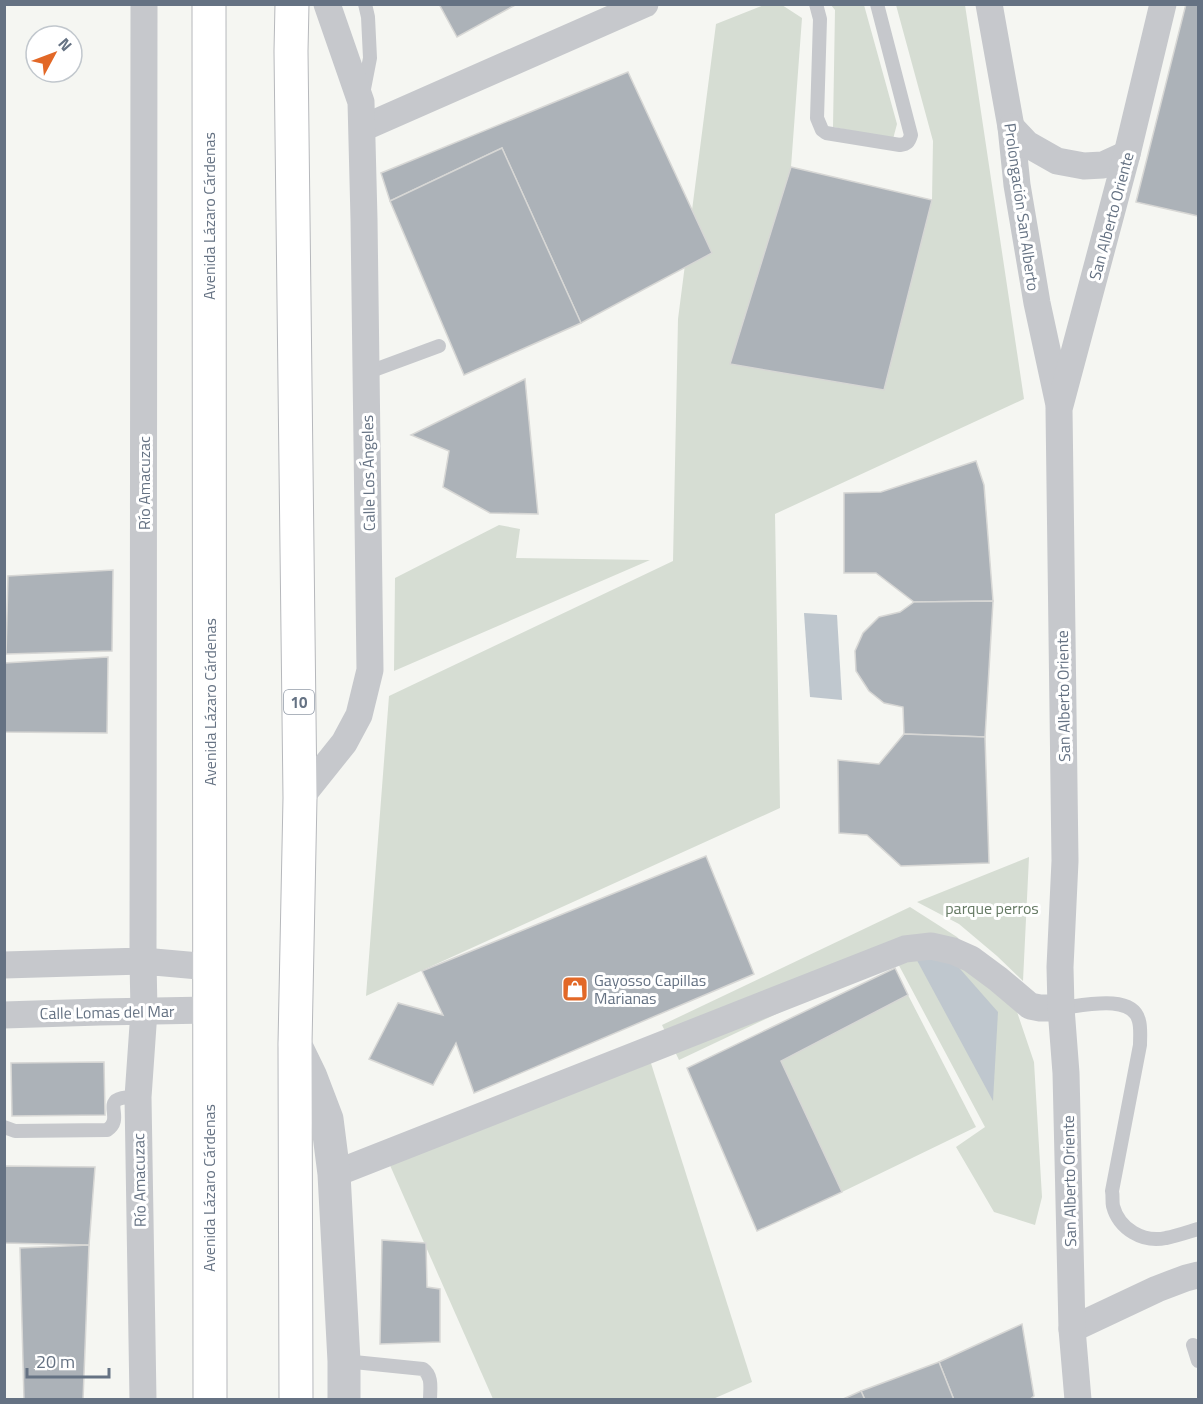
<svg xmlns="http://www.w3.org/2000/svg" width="1203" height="1404" font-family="'Titillium Web',sans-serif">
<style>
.green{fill:#d6ddd3}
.water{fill:#bfc7ce}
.building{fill:#acb2b8;stroke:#d7d7d5;stroke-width:1.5}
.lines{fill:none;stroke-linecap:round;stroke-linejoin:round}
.trunk-casing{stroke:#b6b8bc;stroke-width:35}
.service{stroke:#c6c8cc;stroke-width:14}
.minor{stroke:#c6c8cc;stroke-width:27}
.tertiary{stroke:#c6c8cc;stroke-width:33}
.trunk{stroke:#fff;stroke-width:33}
.labels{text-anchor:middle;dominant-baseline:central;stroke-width:6;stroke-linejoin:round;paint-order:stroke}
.shield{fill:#fff;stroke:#939ca8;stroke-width:1.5}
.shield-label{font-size:15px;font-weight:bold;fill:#657283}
.street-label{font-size:16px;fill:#657283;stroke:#fff}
.park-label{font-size:16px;fill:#667a64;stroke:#fff}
.poi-label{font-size:16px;fill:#657283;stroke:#fff;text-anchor:start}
</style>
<rect width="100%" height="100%" fill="#f5f6f2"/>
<g class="green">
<polygon points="764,5 782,5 802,18 791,167 731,364 884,389 932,200 933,141 896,5 965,5 1024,399 775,514 780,808 366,996 389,696 673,561 678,319 716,24"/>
<polygon points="831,5 864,5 897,124 893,139 833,127 835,10"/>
<polygon points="499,525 520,529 516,558 650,560 394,671 395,578"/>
<polygon points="1029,857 1023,981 997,956 959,924 917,902"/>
<polygon points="910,907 957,937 1012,997 1034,1062 1042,1197 1035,1225 994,1212 956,1147 985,1127 895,958 679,1060 662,1025"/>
<polygon points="908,995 976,1127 842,1192 781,1061"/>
<polygon points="649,1057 752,1382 713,1399 493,1399 385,1154"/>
</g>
<g class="water">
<polygon points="804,613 837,615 842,700 810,697"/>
<polygon points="913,953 946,953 998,1012 993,1101"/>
</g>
<g class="building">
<polygon points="439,4 517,4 457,37"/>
<polygon points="1186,4 1198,4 1198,216 1136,202"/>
<polygon points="628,72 712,253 581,323 502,148 390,201 381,173"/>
<polygon points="502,148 581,323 464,375 390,201"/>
<polygon points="791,167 932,200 884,390 730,364"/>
<polygon points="525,379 538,514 490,513 443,487 449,451 411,435"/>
<polygon points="976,461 984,485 993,601 914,602 876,573 844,573 844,493 881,492"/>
<polygon points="113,570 112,651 6,654 8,576"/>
<polygon points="993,601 985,737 904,734 903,707 884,703 869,691 856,671 855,651 863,633 879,617 900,612 914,602"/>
<polygon points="108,657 107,733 4,732 4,663"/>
<polygon points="904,734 985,737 989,863 901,866 867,835 839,833 838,760 879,764"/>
<polygon points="706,856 754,974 474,1093 456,1043 433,1085 369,1059 398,1003 443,1015 422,971"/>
<polygon points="895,968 908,995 781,1061 842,1192 757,1231 687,1068"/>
<polygon points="104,1062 105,1115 12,1116 11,1063"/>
<polygon points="4,1166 95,1167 89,1245 4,1243"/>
<polygon points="382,1240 426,1243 427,1287 440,1289 440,1342 380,1344"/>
<polygon points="89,1245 83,1400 24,1400 20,1248"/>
<polygon points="1022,1324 1034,1396 1029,1400 954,1400 939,1362"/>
<polygon points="939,1362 954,1400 865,1400 861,1391"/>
<polygon points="861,1391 865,1400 841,1400"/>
</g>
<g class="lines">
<defs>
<g id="trunk">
<polyline points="209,4 210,1400"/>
<polyline points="292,4 291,51 300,798 295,1044 296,1400"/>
</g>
</defs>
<use href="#trunk" class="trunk-casing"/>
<g class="service">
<path d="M816 4 820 19 817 118 822 130 826 133 900 145C907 144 909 142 911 135L877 4"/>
<polyline points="363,94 370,58 368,17 365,4"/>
<polyline points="366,373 439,346"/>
<path d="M1061 1008C1081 1006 1133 993 1139 1021 1141 1028 1140 1037 1140 1045L1112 1191C1113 1196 1112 1201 1113 1206 1119 1229 1143 1243 1166 1238 1177 1236 1188 1232 1198 1229"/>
<path d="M4 1127 15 1131 107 1130C124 1119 103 1102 122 1098 127 1097 133 1097 138 1097"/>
<polyline points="1193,1345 1198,1361"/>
<path d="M344 1361 423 1369C433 1376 430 1389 430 1400"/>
</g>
<g class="minor">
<polyline points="989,4 1011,127 1017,185 1037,303 1059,405"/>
<polyline points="1011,127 1027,144 1057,161 1084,166 1103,165 1127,154"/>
<polyline points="363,128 645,4"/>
<polyline points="300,798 344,743 359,715 370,670 364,219 361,102 327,4"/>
<polyline points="4,965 143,961 144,4"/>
<polyline points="4,1015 100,1012 209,1010"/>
<polyline points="334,1174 905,949 931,946 953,951 971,959 998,979 1030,1006 1040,1008 1061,1008"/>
<polyline points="1072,1329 1157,1289 1186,1278 1198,1275"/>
<polyline points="143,1400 138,1097 144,1011 143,961 210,967"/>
<polyline points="1078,1400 1072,1329 1066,1073 1061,1008 1060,967 1065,861 1059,409 1127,154 1163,4"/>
</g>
<polyline class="tertiary" points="295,1044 311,1077 327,1119 334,1174 344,1361 344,1400"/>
<use href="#trunk" class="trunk"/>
</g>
<defs>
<symbol id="shop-square" viewBox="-11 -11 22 22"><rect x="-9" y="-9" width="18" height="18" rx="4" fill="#e26827" stroke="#fff"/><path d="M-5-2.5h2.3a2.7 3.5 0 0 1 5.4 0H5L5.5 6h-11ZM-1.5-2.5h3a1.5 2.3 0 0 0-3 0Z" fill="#fff"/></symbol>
</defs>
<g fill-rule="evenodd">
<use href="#shop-square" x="560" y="974" width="30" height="30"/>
</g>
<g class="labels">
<rect class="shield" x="284" y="690" width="30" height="24" rx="4.5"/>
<g class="shield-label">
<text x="299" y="702">10</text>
</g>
<g class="street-label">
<text transform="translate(1022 207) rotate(82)">Prolongación San Alberto</text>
<text transform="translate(209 216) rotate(-90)">Avenida Lázaro Cárdenas</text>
<text transform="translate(1111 216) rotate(-75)">San Alberto Oriente</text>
<text transform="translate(368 473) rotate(-91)">Calle Los Ángeles</text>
<text transform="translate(144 483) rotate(-90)">Río Amacuzac</text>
<text transform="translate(1063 696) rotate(-91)">San Alberto Oriente</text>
<text transform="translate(210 702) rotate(-90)">Avenida Lázaro Cárdenas</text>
<text transform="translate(107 1012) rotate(-1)">Calle Lomas del Mar</text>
<text transform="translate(139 1180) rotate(-91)">Río Amacuzac</text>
<text transform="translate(1069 1181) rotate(-91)">San Alberto Oriente</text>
<text transform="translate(209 1188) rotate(-90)">Avenida Lázaro Cárdenas</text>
</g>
<g class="park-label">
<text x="992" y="908">parque perros</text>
</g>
<g class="poi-label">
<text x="594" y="980">Gayosso Capillas<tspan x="594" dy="18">Marianas</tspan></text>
</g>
</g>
<rect width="1203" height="1404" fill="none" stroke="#657283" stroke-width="12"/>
<g transform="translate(54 54) rotate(49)"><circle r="28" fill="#ffffff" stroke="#c1c7cd" stroke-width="1.5"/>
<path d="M0-4.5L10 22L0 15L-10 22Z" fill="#e26827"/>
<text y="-9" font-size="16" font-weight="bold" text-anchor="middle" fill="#657283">N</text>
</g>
<path d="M27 1368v9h82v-9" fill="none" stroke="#657283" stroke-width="3"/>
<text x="36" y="1368" font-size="18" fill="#657283" stroke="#ffffff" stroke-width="4.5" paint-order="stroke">20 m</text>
</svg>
